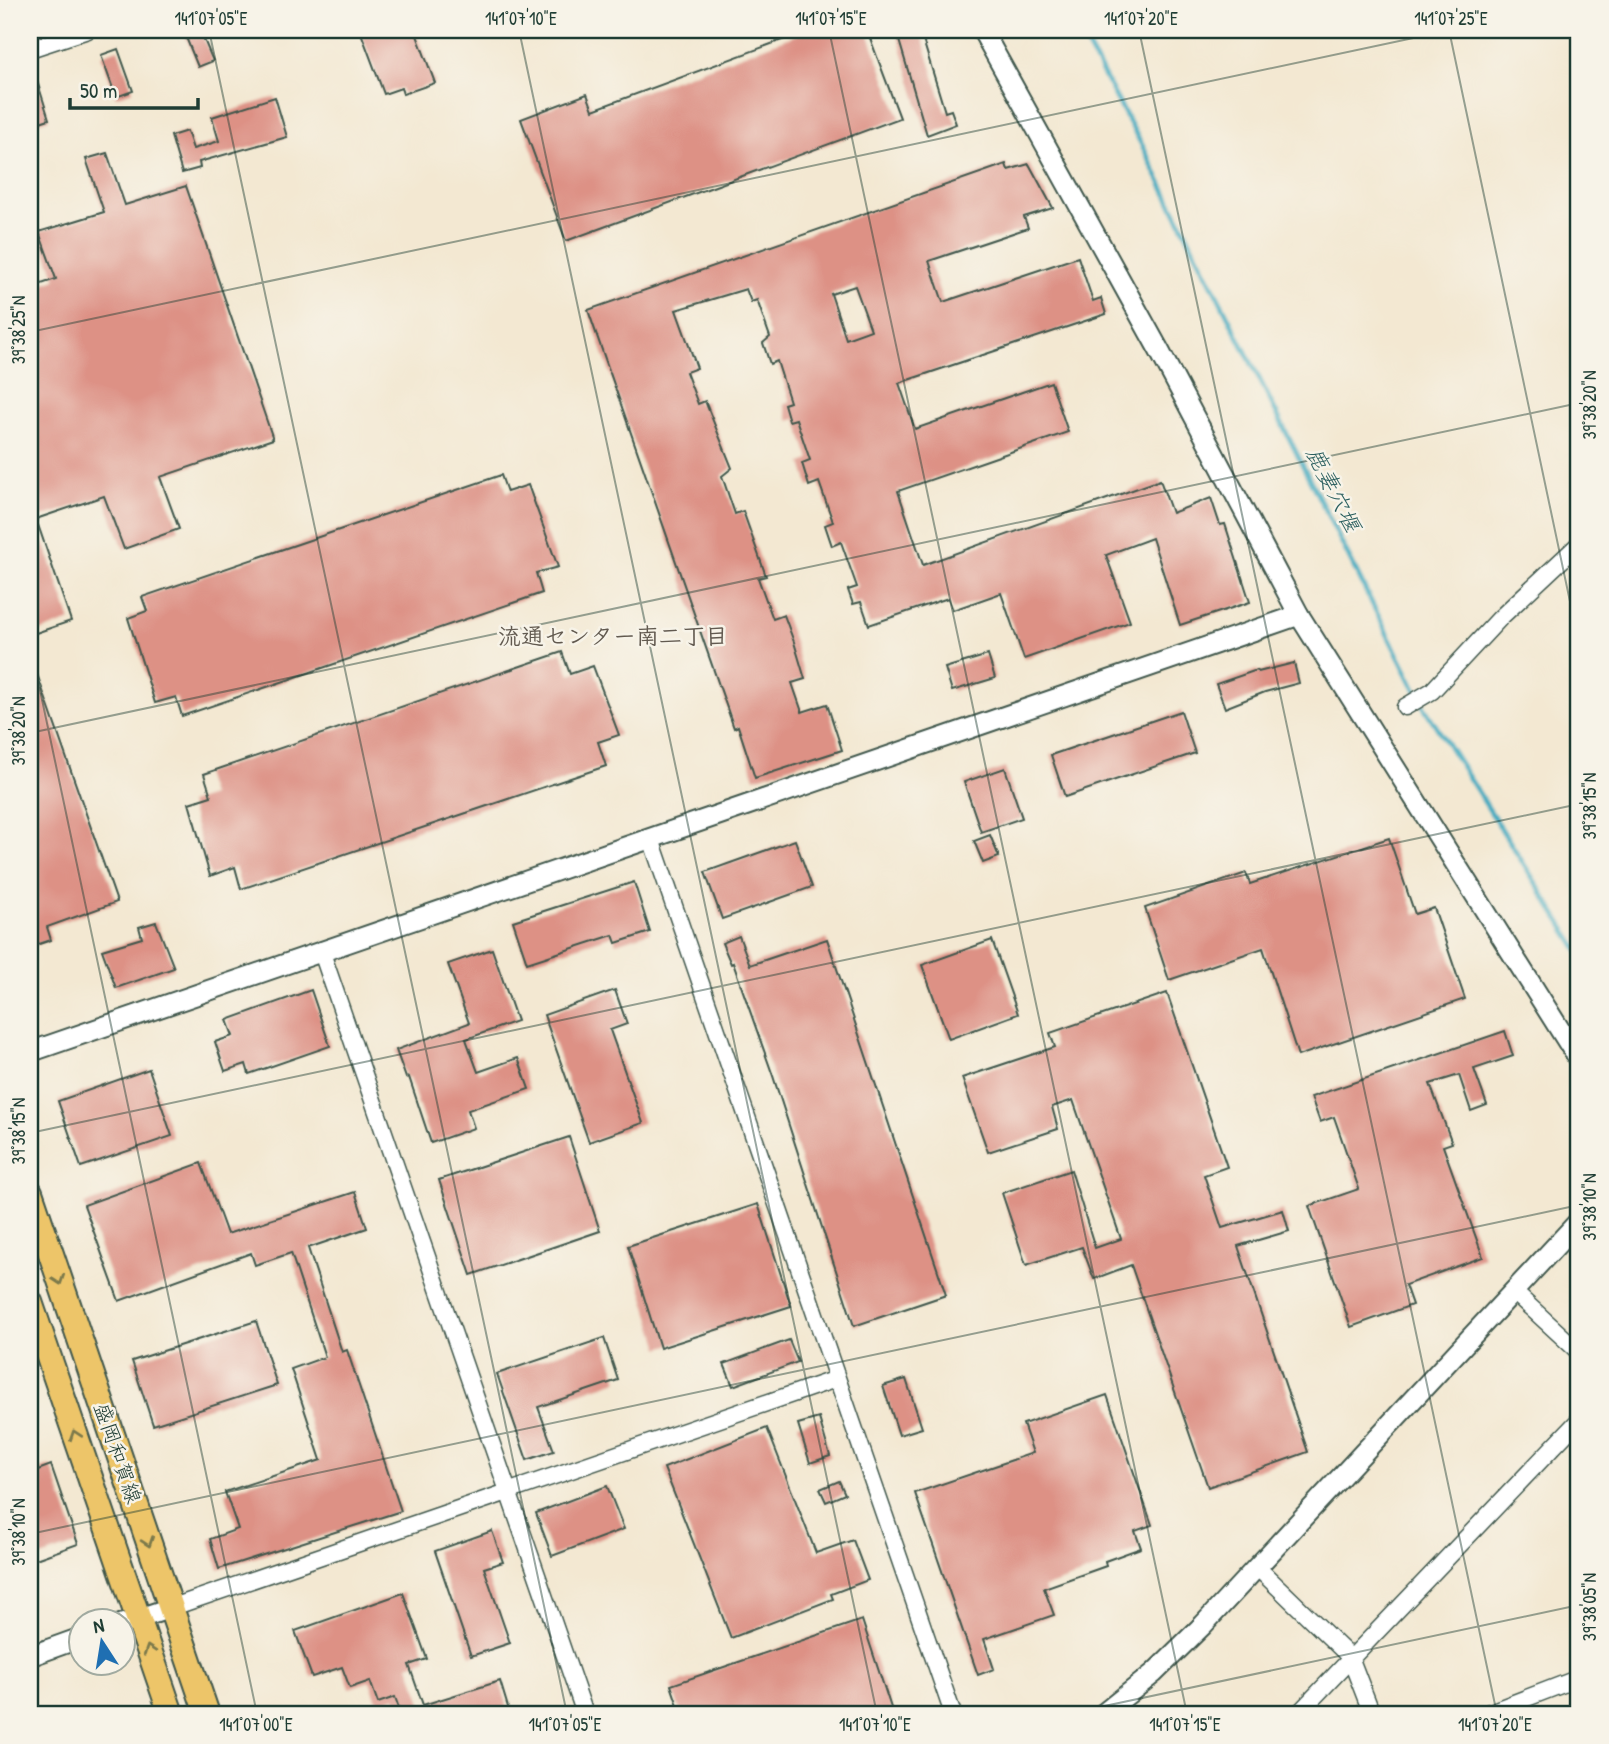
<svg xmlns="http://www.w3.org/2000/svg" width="1609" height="1744" font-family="'Patrick Hand','Klee One',sans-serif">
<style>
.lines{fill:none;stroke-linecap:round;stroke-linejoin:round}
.stream{stroke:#40aac0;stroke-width:5}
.building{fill:#dd9185;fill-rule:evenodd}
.minor-casing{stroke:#3f574c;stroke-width:19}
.tertiary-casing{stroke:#3f574c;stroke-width:23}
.primary-casing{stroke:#3f574c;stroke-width:28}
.minor{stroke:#fff;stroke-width:16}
.tertiary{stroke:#fff;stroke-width:19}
.primary{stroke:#edc569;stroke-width:24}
.oneway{stroke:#7c7a4c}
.ticks{fill:none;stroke:#1f3d34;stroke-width:2;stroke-opacity:0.45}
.labels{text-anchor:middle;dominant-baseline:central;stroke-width:5;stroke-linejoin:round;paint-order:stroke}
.street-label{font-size:21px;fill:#1f3d34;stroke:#f7f3e8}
.water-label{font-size:23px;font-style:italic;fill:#295e5e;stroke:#f7f3e8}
.neighbourhood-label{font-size:23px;font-weight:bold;fill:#625a50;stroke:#f7f3e8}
.neatline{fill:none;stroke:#1f3d34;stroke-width:2.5}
.ticks-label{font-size:18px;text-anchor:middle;fill:#1f3d34}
</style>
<rect width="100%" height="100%" fill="#f7f3e8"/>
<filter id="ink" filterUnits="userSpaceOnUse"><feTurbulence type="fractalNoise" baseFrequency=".0143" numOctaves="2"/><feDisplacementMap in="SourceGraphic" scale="14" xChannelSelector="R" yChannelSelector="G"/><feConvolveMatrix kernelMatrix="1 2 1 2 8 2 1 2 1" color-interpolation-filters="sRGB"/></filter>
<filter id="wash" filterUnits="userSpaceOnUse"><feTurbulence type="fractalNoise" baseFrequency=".00686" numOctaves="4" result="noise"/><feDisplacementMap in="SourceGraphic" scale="28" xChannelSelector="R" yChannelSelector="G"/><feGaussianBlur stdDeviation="1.57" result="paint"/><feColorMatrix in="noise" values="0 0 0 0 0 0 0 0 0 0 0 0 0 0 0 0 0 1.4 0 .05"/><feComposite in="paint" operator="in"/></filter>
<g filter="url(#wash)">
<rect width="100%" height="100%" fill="#f3e8d2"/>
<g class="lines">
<polyline class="stream" points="1079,30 1143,147 1424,707 1579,951"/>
</g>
<g id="blocks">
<g class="building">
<polygon points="183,30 200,30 213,61 198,67"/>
<polygon points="360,30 415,30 435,83 403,94 401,88 384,94"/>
<polygon points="809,30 867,30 900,118 566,241 521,119 587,94 593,110"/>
<polygon points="896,30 920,30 945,112 951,110 956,124 927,135"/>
<polygon points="118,49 133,91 116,97 101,55"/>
<polygon points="33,68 49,119 34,124 30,111 30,69"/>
<polygon points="275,97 287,137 199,162 200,168 182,173 171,136 187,131 193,149 219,141 212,117"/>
<polygon points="107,153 125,205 186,186 273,439 160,477 179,529 124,549 104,496 36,519 71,621 30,635 30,288 56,279 39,232 104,212 86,159"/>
<path d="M1006 164 1008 170 1029 164 1053 208 1024 217 1028 228 929 261 943 302 1078 257 1093 301 1101 298 1106 314 899 383 915 429 1051 382 1068 432 898 491 923 565 1160 480 1172 513 1211 498 1220 525 1225 524 1250 602 1180 625 1152 538 1106 555 1130 622 1024 659 1001 593 953 610 948 598 869 625 861 602 853 604 848 590 857 587 841 542 832 546 825 525 833 522 819 482 809 486 802 463 810 460 796 419 789 421 784 404 790 402 777 361 770 364 763 343 770 337 757 300 751 302 746 289 676 310 697 368 686 372 698 404 705 401 732 468 722 476 735 514 743 511 766 576 758 578 773 619 784 615 794 642 805 679 792 683 802 712 827 704 842 750 755 778 738 726 734 728 588 310ZM855 286 871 330 846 339 831 294Z"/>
<polygon points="501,475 507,492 528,485 558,567 536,573 542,593 182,716 176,697 155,703 128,618 147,611 142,597"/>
<polygon points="562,652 570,674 593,666 619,735 598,742 606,766 241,889 235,867 210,876 189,803 211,796 204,774"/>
<polygon points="30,654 117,902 47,927 51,940 30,947"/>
<polygon points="988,655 995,678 952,691 945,668"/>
<polygon points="1294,663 1299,683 1265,692 1225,708 1216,684 1257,670 1258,672"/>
<polygon points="1181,711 1195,753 1065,797 1051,755"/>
<polygon points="1005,768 1022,818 981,832 964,782"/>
<polygon points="990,835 999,857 983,863 974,841"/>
<polygon points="1389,838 1415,914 1434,908 1465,999 1298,1056 1263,948 1169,980 1145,908 1246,873 1250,884"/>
<polygon points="795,840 812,887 722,919 705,872"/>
<polygon points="634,882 650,932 616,943 613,935 527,963 513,921"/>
<polygon points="156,922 174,968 116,988 102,950 142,938 139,927"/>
<polygon points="739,936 750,965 827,939 946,1295 854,1326 773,1076 733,963 731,964 722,943"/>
<polygon points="992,940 1018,1014 949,1039 922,965"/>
<polygon points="492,949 517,1021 466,1039 478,1072 518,1058 529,1089 468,1110 474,1128 431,1143 409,1077 406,1078 396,1050 469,1023 448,964"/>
<polygon points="311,990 330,1046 249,1074 246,1064 225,1071 215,1042 233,1036 227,1020"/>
<polygon points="615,990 627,1024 610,1030 643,1123 589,1142 544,1015"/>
<polygon points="1167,993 1227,1167 1204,1175 1222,1228 1283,1210 1289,1231 1238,1246 1308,1452 1208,1487 1131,1265 1094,1279 1082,1247 1026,1265 1002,1193 1071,1170 1095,1248 1121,1239 1073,1100 1052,1107 1058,1129 988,1152 962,1078 1055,1047 1050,1033"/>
<polygon points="1505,1031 1513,1056 1474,1069 1487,1105 1471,1111 1459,1075 1430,1084 1452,1143 1443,1146 1483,1257 1405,1285 1412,1305 1351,1327 1309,1206 1359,1189 1334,1117 1320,1122 1311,1097"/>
<polygon points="149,1069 172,1136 81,1167 58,1101"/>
<polygon points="569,1137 600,1231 471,1275 439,1180"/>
<polygon points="201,1163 227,1234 355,1192 367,1228 308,1248 342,1352 347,1350 401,1511 219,1569 210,1539 238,1529 225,1492 321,1460 291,1369 325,1357 291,1253 255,1265 251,1253 119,1301 84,1205"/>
<polygon points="758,1204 791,1306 660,1348 628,1246"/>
<polygon points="256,1321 277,1385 153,1425 132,1361"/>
<polygon points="604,1338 618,1380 538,1407 554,1451 527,1460 497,1374"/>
<polygon points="789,1340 798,1362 733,1386 724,1364"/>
<polygon points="906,1379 922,1428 899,1435 883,1386"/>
<polygon points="1107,1395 1152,1525 1135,1531 1141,1548 1105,1561 1106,1566 1044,1588 1054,1615 984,1639 994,1669 978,1675 915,1493 1033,1453 1023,1424"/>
<polygon points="819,1418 830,1456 810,1463 798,1424"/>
<polygon points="767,1428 816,1553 853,1540 868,1580 831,1594 833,1599 731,1638 664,1468"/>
<polygon points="51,1465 78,1544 30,1561 30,1473"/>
<polygon points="839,1481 845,1494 826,1502 820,1489"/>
<polygon points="607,1486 624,1529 552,1556 536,1513"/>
<polygon points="492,1531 503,1562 484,1568 510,1643 471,1656 435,1551"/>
<polygon points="403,1593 427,1659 409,1665 423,1705 500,1681 510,1714 401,1714 395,1697 378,1703 370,1681 350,1688 342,1667 312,1677 295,1631"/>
<polygon points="862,1620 893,1714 681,1714 671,1685"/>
</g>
</g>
</g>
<g filter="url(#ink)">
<use href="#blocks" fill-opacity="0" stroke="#3f574c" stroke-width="2"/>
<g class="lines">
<defs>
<g id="minor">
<polyline points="30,49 88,30"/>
<polyline points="1405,707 1432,691 1501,617 1579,544"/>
<polyline points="651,839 953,1714"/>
<polyline points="321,950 585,1714"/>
<polyline points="1514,1292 1579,1352"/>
<polyline points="1258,1568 1350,1657 1372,1714"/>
<polyline points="170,1608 836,1379"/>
<polyline points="1298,1714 1579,1420"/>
<polyline points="1485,1714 1579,1678"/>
</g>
<g id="tertiary">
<polyline points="982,30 1159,350 1299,615 1579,1060"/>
<polyline points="30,1052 1299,615"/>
<polyline points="122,1624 170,1608"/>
<polyline points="30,1656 80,1638"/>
<polyline points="1103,1714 1154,1673 1203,1625 1579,1221"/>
</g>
<g id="primary">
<polyline points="30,1192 207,1714"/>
<polyline points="30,1302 171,1714"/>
</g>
</defs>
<use href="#minor" class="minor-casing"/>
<use href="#tertiary" class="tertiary-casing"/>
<use href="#primary" class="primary-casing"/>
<use href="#minor" class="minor"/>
<use href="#tertiary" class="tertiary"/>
<use href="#primary" class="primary"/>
</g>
<defs><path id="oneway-chevron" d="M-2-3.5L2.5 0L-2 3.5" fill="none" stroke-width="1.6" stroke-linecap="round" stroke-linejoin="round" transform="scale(1.75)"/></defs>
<g class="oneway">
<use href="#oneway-chevron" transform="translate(59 1280) rotate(71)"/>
<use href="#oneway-chevron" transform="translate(75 1435) rotate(-109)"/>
<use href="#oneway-chevron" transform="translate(148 1542) rotate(71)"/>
<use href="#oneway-chevron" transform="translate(149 1650) rotate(-109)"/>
</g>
</g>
<path class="ticks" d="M209 30 567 1714M519 30 877 1714M829 30 1187 1714M1139 30 1497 1714M1449 30 1579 644M30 332 1451 30M30 643 257 1714M30 733 1579 403M30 1133 1579 804M30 1534 1579 1205M1067 1714 1579 1605"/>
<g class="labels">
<g class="street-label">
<text transform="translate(118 1453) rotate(71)">盛岡和賀線</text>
</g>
<g class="water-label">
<text transform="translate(1334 489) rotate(63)">鹿妻穴堰</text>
</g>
<g class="neighbourhood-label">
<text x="613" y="635">流通センター南二丁目</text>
</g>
</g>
<rect width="1609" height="1744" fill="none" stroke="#f7f3e8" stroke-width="77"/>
<g transform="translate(102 1642) rotate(348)"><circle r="33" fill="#f7f3e8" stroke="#a1aaa0" stroke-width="2"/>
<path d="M0-5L12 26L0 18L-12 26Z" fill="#1f6fb2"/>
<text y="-10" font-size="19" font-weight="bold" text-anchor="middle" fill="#1f3d34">N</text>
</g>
<path d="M70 98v10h128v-10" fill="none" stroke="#1f3d34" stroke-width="3.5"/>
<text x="80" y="98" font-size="21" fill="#1f3d34" stroke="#f7f3e8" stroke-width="5" paint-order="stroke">50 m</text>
<rect x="38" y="38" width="1532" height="1668" class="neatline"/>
<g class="ticks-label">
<text x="211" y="25">141°07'05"E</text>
<text x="521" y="25">141°07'10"E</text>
<text x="831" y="25">141°07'15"E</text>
<text x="1141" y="25">141°07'20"E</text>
<text x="1451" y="25">141°07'25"E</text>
<text transform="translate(19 330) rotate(-90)" y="6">39°38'25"N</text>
<text transform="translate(1590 405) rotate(-90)" y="6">39°38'20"N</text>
<text transform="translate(19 731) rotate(-90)" y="6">39°38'20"N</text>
<text transform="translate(1590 806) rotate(-90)" y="6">39°38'15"N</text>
<text transform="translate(19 1131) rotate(-90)" y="6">39°38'15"N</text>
<text transform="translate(1590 1207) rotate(-90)" y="6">39°38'10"N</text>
<text transform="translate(19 1532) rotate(-90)" y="6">39°38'10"N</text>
<text transform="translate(1590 1607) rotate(-90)" y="6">39°38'05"N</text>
<text x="256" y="1731">141°07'00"E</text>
<text x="565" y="1731">141°07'05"E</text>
<text x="875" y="1731">141°07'10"E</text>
<text x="1185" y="1731">141°07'15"E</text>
<text x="1495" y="1731">141°07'20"E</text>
</g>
</svg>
